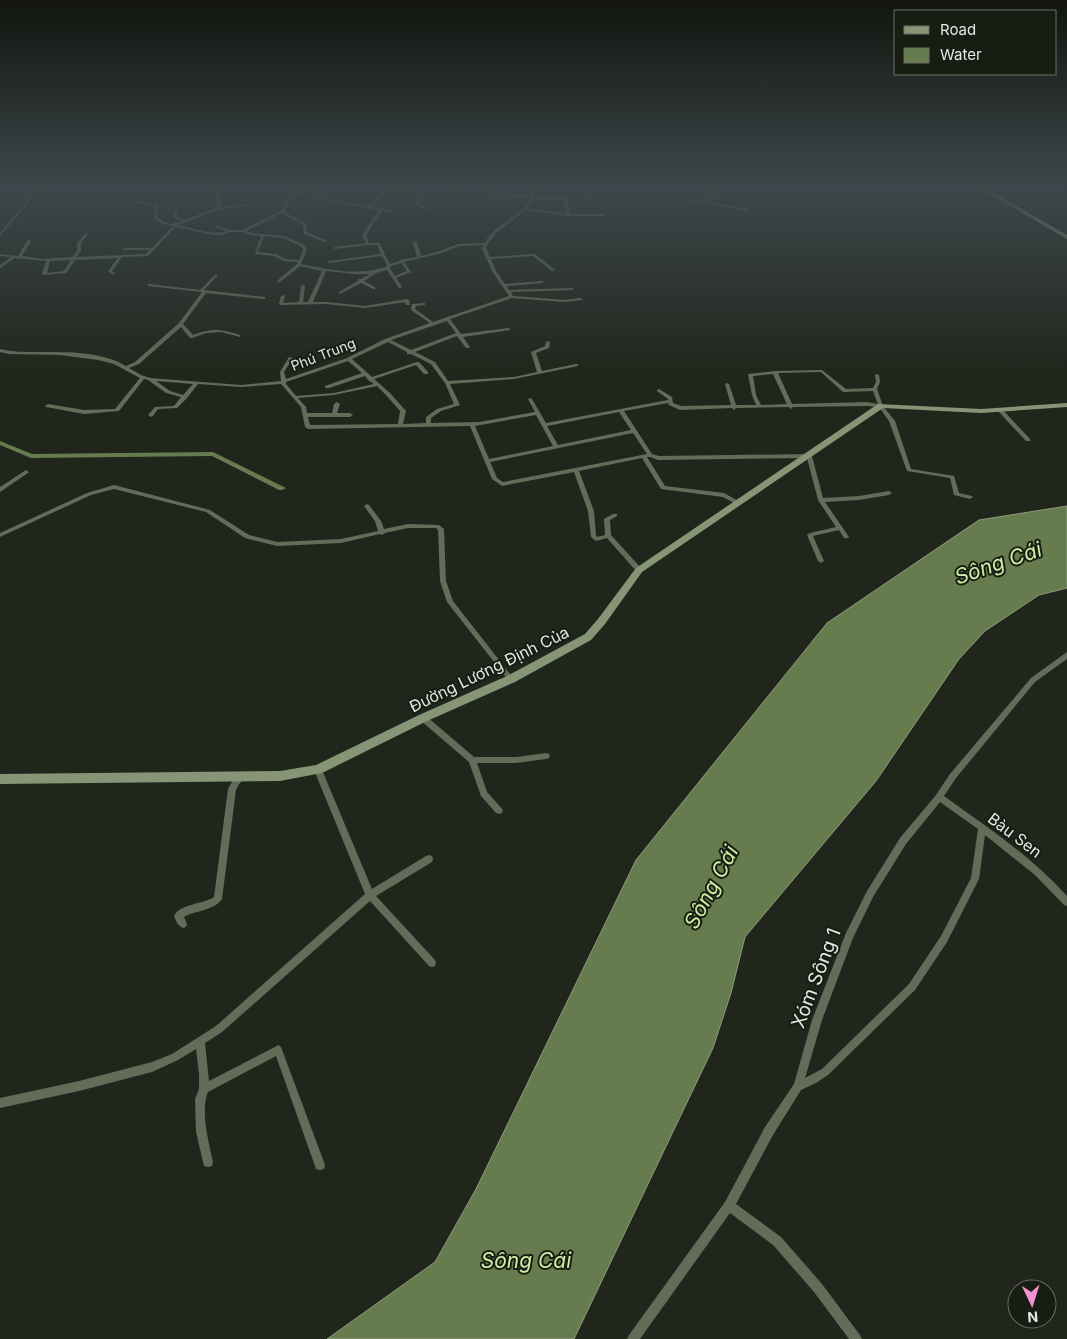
<svg xmlns="http://www.w3.org/2000/svg" width="1067" height="1339" font-family="Inter,sans-serif">
<style>
.water{fill:#667c4e;stroke:#8c9c7a}
.lines{fill:none;stroke-linecap:round;stroke-linejoin:round}
.canal{fill:#667c4e;fill-rule:evenodd}
.street{fill:#626c59;fill-rule:evenodd}
.secondary{fill:#869576;fill-rule:evenodd}
.labels{text-anchor:middle;dominant-baseline:central;stroke-width:4;stroke-linejoin:round;paint-order:stroke}
.far-street-label{font-size:14px;fill:#e4e8e1;stroke:#181d13}
.street-label{font-size:16px;fill:#e4e8e1;stroke:#181d13}
.near-street-label{font-size:19px;fill:#e4e8e1;stroke:#181d13}
.near-water-label{font-size:21px;font-style:italic;fill:#cbeda5;stroke:#181d13}
</style>
<rect width="100%" height="100%" fill="#21261c"/>
<polygon class="water" points="1067,506 1067,588 1039,595 985,631 959,659 876,781 745,937 731,993 713,1048 574,1339 327,1339 435,1262 476,1189 636,860 827,623 979,520"/>
<g class="lines">
<polygon class="canal" points="0,441 32,454 213,452 286,488 282,490 279,490 212,456 31,458 0,445"/>
<g class="street">
<polygon points="39,186 43,186 0,236 0,233 30,197 0,198 0,196 32,195"/>
<path d="M215 186H219L221 207 249 204 251 205 220 209 179 225C191 228 214 236 226 231L215 227V225H216L229 230H243L282 210 287 200 296 192 291 188 293 186H297L295 188 299 191 315 196 317 186H321L318 197 369 206 387 188 375 186 408 188 424 196V198L418 204 430 208V210L415 205V203L421 197 407 190 391 188 373 206 395 212 393 213 382 211 366 235 369 243H380L385 255 390 264 399 261 400 260 417 257 413 242 415 241 417 242 421 256 440 251 458 244 485 243C491 229 507 223 518 213 523 209 527 202 530 198H491L484 186H488L493 196 530 195 532 186H536L533 198 595 197V199H568L570 214H604V216H568L525 210C511 224 495 229 486 248L490 257 535 254 555 270 552 271 533 256 491 259 496 271 505 284 542 281 544 282 542 283 507 286 509 290 572 288 574 289 572 290 511 292 513 296 565 300 580 298 582 299V300L565 302 512 298 450 319 461 334 508 328 510 329V330L463 337 470 347 468 348H466L457 336 415 352 435 362 448 381 514 377 537 372 531 352 545 346 546 342 548 341 550 342 549 348 536 353 542 371 576 364H578V366L514 379 450 384 460 405 441 411 431 418V423L479 422 535 412 528 399 530 398 532 399 546 423 668 400V399L657 391V390L659 389 672 397 673 403 681 406 731 405 725 384 727 383 729 384 736 405H756L752 395 748 374 775 371 822 370 846 389 873 388 876 382 875 375 877 374 879 375 880 382 877 389 883 406 895 421 911 469 954 476 959 493 972 496 973 497 970 499 954 495 950 478 907 471 889 421 879 407 867 406 793 407 791 409 789 407 736 408 734 410 732 408 680 410 669 405 668 403 624 411 652 454 659 456 809 454 812 456 823 498 859 496 889 491 892 493 889 495 859 500 825 502 849 537 848 538H844L839 530 813 536 824 561 821 563 818 561 807 535 810 533 836 527 818 500 807 458 658 460 650 457H647L665 486 724 493 740 502 741 503 738 505 723 497 661 489 642 458 579 471 594 511 596 535 597 537 605 535 604 519 613 514H617V516L610 520 611 535 641 568 642 570 641 572H637L607 538 596 541 591 537 588 511 574 472 502 486 492 479 470 426 308 429 305 427 301 407 281 384 241 387 198 384 187 398 177 408 158 409 153 416 151 417 148 415 155 407 174 406 181 397 166 393 148 380 144 379 119 411 84 414 46 407 45 406 48 404 84 410 115 409 140 378 114 364 98 360 60 355 9 354 0 352V349C13 352 25 352 38 352 66 352 101 351 126 366L135 362 179 323 202 292 148 286V284H149L200 290 216 274H217V276L204 290 265 297V299H263L206 293 183 324 193 335C212 328 220 329 240 335V337L221 332 206 333 192 338H190L181 327 139 364 129 368 141 375 150 378 241 385 281 381 280 372 289 357 293 358 284 372 286 379 347 358 385 339 430 323 411 310 412 304 425 303V305L416 306 415 309 433 322 509 296 492 271 487 259 485 258 486 257 482 248 483 245 459 246 442 253 404 262 411 272 396 278 402 287 400 288H399L387 270 376 273 364 281 375 287V289H373L361 283 340 294H339V292L358 281V279H361L370 274H355L326 271 313 302H326L365 306 407 299 409 300 410 305H406L405 302 365 308 326 304 281 305 279 304 281 296 283 295 285 296 283 303 299 302 301 286 303 285 305 286 303 302H308L322 271 300 266 280 282H278V280L297 264 298 262 284 261 274 256 255 254 261 236 250 235 243 232H230L222 235H214L176 227 148 256 122 257 112 271 115 274 113 275 108 271 118 258 75 260 66 273 44 275 42 274 46 261 15 258 0 268V265L11 257 0 256V254L18 256 27 241 29 240 31 241 22 256 43 259 72 257 77 251V243L86 233 88 234 81 243V251L76 257 146 254 149 250H124L122 249 124 248H152L173 226 162 224 154 218 155 207 133 202V200L158 205 157 217C166 224 170 226 182 221L174 218V210L177 211V216L185 220 217 207ZM299 193 316 199 379 210 362 235 366 243 335 247 333 248 335 249 368 245H377L381 254 329 261 327 262 329 263 382 256 387 265 386 267C358 276 330 270 301 264L307 250 305 245 284 236 251 233 247 231 282 213 303 225 304 234 324 242H326V240L307 232 306 224 285 212 290 201ZM532 200H564L566 214 527 208ZM264 236 283 238 302 247 303 250 299 260 285 259 276 254 258 252ZM71 260 64 271 47 273 50 261ZM401 263 407 271 395 276 390 268 391 266ZM447 321 456 333 411 350 391 340ZM388 342 407 352V354H411L431 364 445 383 454 404 437 409 426 417V423L403 424 406 411 390 393 374 379 416 365 424 374H428V372L419 362H417L372 377 352 359ZM348 361 362 373 325 386V388H329L365 376 368 380 374 384 334 393 296 396 286 384V382ZM821 372 843 392 873 391 878 404 867 402 792 404 778 373ZM773 374 787 404 761 405 756 395 753 376ZM156 381 193 384 183 395 170 391ZM377 386 386 395 400 411 398 424 310 425 308 417H350L353 415 350 413H337L340 404 337 402 334 404 332 413H307L306 407 298 398 334 395ZM619 412 631 430 558 445 547 426ZM536 415 553 446 489 459 475 426ZM633 433 647 454 503 482 497 478 490 462Z"/>
<polygon points="462,186 470,186 458,189 456,188"/>
<polygon points="713,186 717,186 722,195 754,193 771,199 769,200 754,195 714,197 711,199 710,202 749,209 750,210 748,211 681,199 683,198 706,202 708,197 713,195 718,195"/>
<polygon points="872,186 876,186 878,189 875,190"/>
<polygon points="1000,408 1002,409 1030,439 1030,441 1026,441 998,411 998,409"/>
<polygon points="26,470 29,472 28,473 0,492 0,487"/>
<polygon points="114,485 210,510 249,535 277,542 341,539 378,531 375,521 364,506 367,504 369,505 381,521 384,529 408,524 439,525 444,529 446,581 453,601 514,679 513,681 509,681 447,602 440,581 438,530 436,528 408,528 385,533 382,535 380,534 341,543 277,546 245,538 206,512 114,489 91,495 0,537 0,533 87,493"/>
<path d="M1067 652V659L1035 682 956 778 944 796C987 827 1031 856 1067 896V906L1064 905 1035 875 985 835 979 879 947 942 915 990 828 1075 816 1083 801 1090 773 1135 736 1204 781 1237 822 1284 860 1335 862 1339H849L814 1292 773 1245 730 1213 640 1339H627L629 1335 725 1202 765 1127 794 1084 812 1020 846 933 867 891 900 838 936 795 950 774 1031 678ZM940 802 978 829 971 878 941 936 909 984 822 1069 805 1078 822 1020 853 938 873 897 906 844Z"/>
<polygon points="423,715 426,716 474,757 516,757 546,753 549,754 550,756 549,758 546,759 516,763 477,763 487,792 503,810 502,813 499,814 496,813 481,796 469,762 420,720 419,718 420,716"/>
<path d="M318 767 321 768 322 770 372 889 426 856 429 855 432 856 433 859 432 862 376 896 435 960 436 963 435 966 432 967 429 966 370 901 222 1032 205 1043 209 1081 275 1047 278 1045 281 1047 325 1165 324 1169 320 1170 316 1169 276 1056 208 1092C200 1111 209 1143 213 1162L212 1166 208 1167 204 1166 203 1162 196 1132 195 1099 199 1089V1074L196 1049 178 1060 152 1072 79 1091 0 1108V1098L79 1081 152 1062 172 1054 216 1026 365 894 314 770 315 768Z"/>
<path d="M242 774 245 775 246 777 239 784 236 790 222 899C214 911 195 910 184 917L187 924 186 927 183 928C178 926 176 921 174 916 181 903 202 905 214 897L228 789 233 780Z"/>
</g>
<g class="secondary">
<polygon points="976,186 982,186 1067,235 1067,239"/>
<polygon points="1067,403 1067,407 981,413 883,408 642,572 605,624 591,640 515,682 427,721 322,773 280,781 0,784 0,774 280,771 316,765 419,715 507,676 585,634 598,619 636,568 878,404 981,409"/>
</g>
</g>
<linearGradient id="sky" x2="0" y2="1"><stop stop-color="#12150f"/><stop offset="0.5" stop-color="#3d474b"/><stop offset="1" stop-color="#3d474b" stop-opacity="0"/></linearGradient>
<rect width="1067" height="374" fill="url(#sky)"/>
<g class="labels">
<g class="far-street-label">
<text transform="translate(323 354) rotate(-21)">Phú Trung</text>
</g>
<g class="street-label">
<text transform="translate(489 669) rotate(-26)">Đường Lương Định Của</text>
<text transform="translate(1015 835) rotate(37)">Bàu Sen</text>
</g>
<g class="near-street-label">
<text transform="translate(816 978) rotate(-69)">Xóm Sông 1</text>
</g>
<g class="near-water-label">
<text transform="translate(998 563) rotate(-19)">Sông Cái</text>
<text transform="translate(711 887) rotate(-62)">Sông Cái</text>
<text x="526" y="1260">Sông Cái</text>
</g>
</g>
<rect x="894" y="10" width="162" height="65" fill="#181d13" stroke="#6a6e65"/>
<rect x="904" y="26" width="25" height="8" fill="#869576" stroke="#6a6e65"/>
<text x="940" y="35" font-size="15" fill="#e4e8e1">Road</text>
<rect x="904" y="48" width="25" height="15" fill="#667c4e" stroke="#6a6e65"/>
<text x="940" y="60" font-size="15" fill="#e4e8e1">Water</text>
<g transform="translate(1032 1304) rotate(176)"><circle r="24" fill="#181d13" stroke="#6a6e65"/>
<path d="M0-4L9 19L0 12L-9 19Z" fill="#f391d5"/>
<text y="-8" font-size="14" font-weight="bold" text-anchor="middle" fill="#e4e8e1">N</text>
</g>
</svg>
